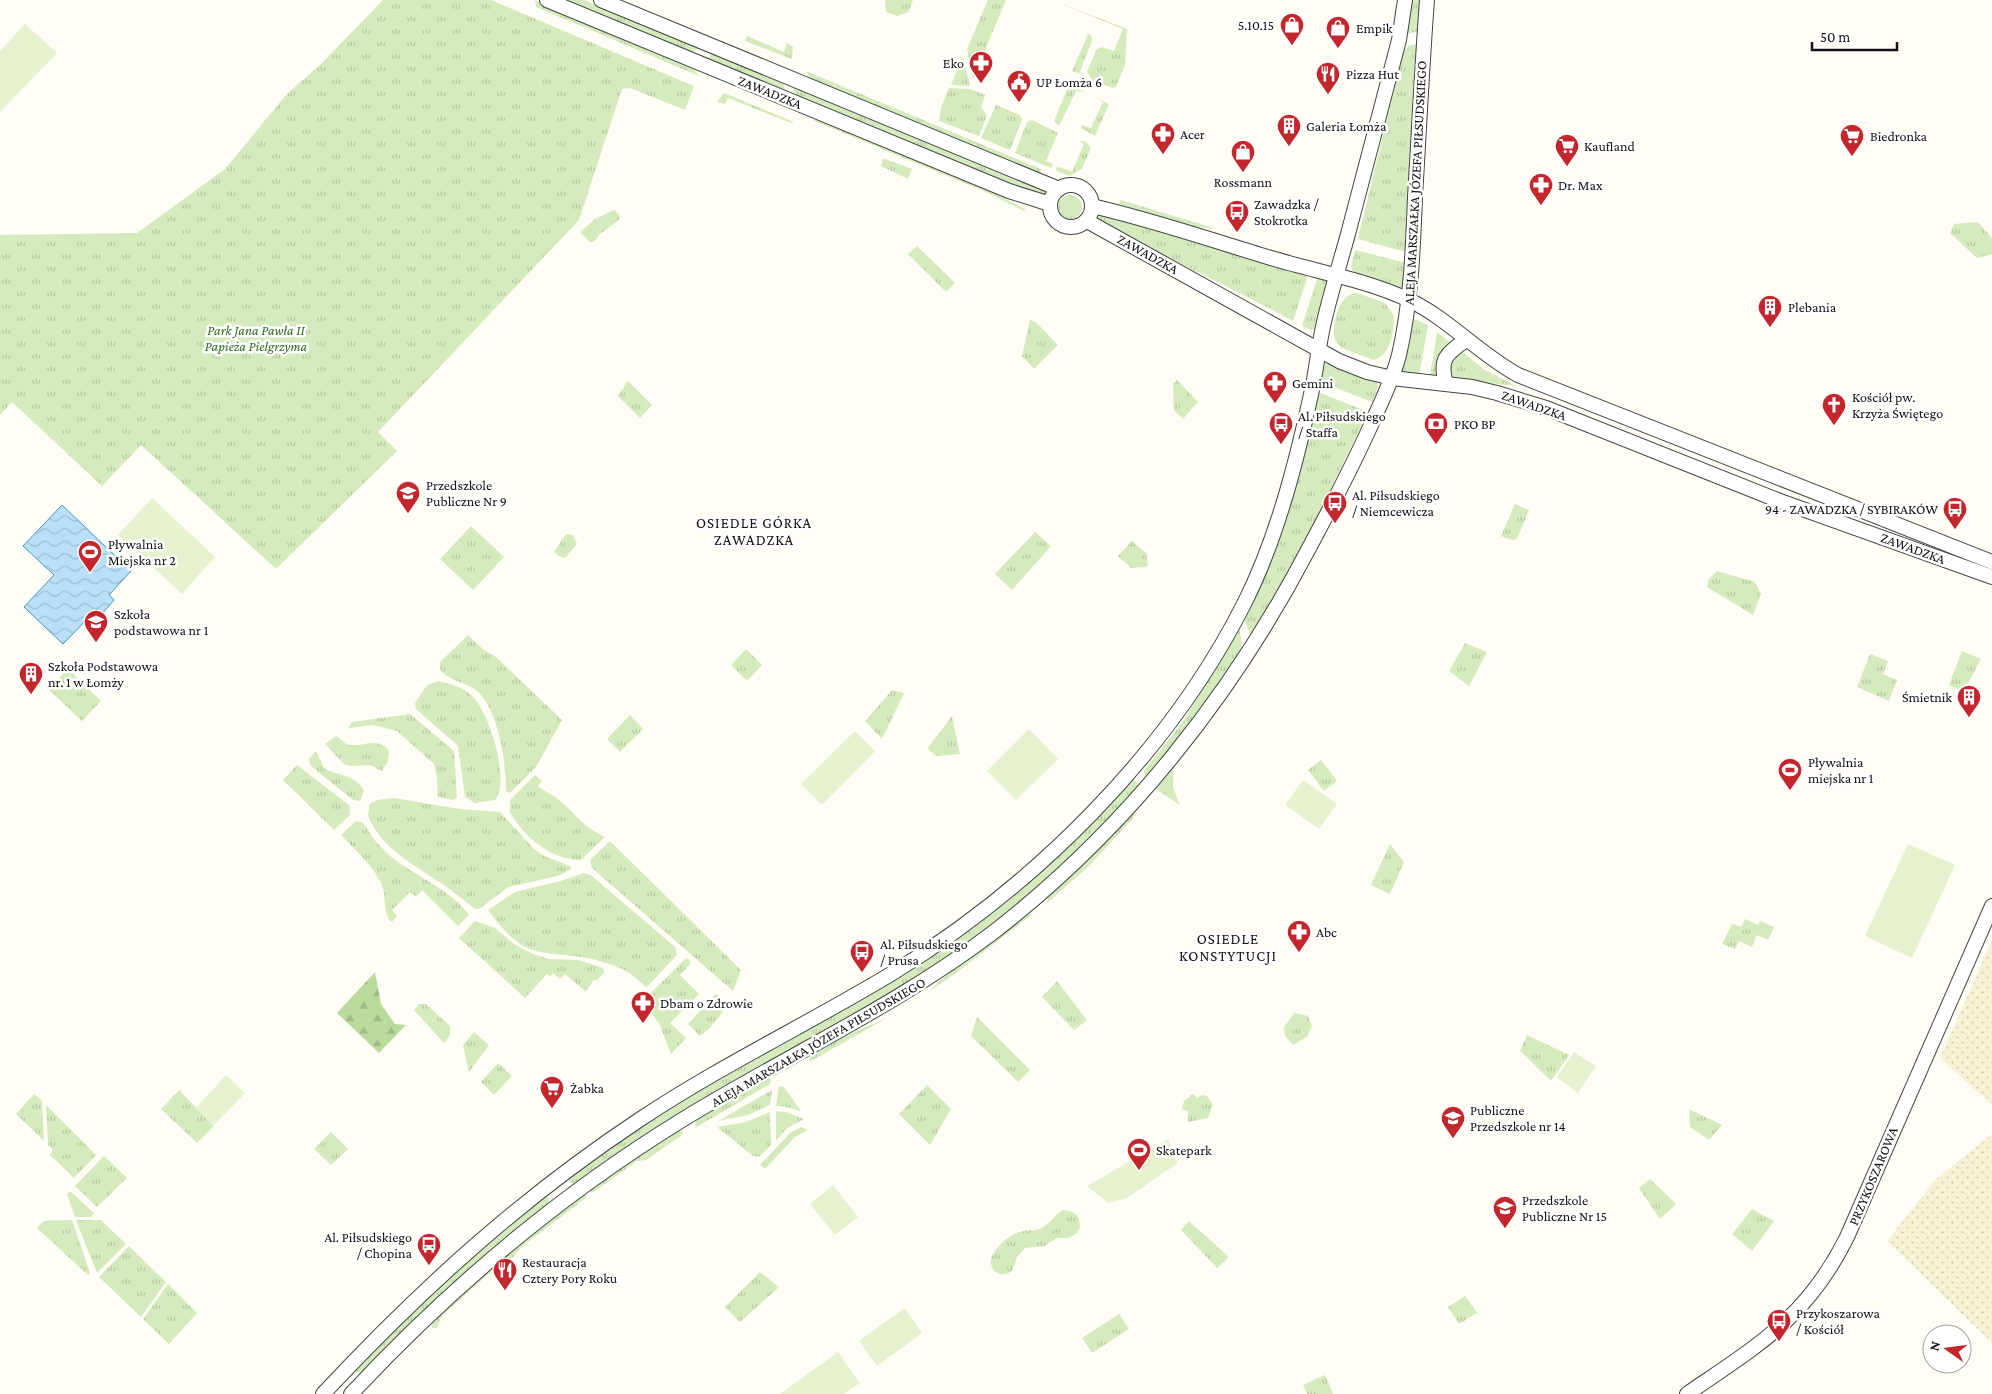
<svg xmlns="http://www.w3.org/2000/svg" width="1992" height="1394" font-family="'Crimson Pro',serif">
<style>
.farmland{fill:url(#farmland-dots)}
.grass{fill:url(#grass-tufts)}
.forest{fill:url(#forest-firs)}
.pitch{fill:#e6f2cf}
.water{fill:url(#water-waves);stroke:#3f96cf}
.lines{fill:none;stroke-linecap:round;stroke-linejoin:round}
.minor-casing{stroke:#444;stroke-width:16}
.minor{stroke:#fff;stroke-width:14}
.labels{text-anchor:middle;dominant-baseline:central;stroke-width:5;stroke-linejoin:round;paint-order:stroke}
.poi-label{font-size:14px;fill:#111;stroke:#fff;text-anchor:start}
.street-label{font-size:14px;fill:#111;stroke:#fff}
.park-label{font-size:14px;font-style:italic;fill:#2f6b1f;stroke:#fff}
.neighbourhood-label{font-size:15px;letter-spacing:1px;fill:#111;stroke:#fff}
</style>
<defs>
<pattern id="farmland-dots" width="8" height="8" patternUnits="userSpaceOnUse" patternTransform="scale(1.25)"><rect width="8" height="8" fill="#f6f3d4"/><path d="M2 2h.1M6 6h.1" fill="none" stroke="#d2cfb5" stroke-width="1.8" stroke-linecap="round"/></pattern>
<pattern id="grass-tufts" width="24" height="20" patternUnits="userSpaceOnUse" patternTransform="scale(1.25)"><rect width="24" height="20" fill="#d5ebbd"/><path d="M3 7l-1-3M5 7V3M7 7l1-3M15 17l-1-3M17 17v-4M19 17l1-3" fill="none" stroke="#b6c8a1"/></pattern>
<pattern id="forest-firs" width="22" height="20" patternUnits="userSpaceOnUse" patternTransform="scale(1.25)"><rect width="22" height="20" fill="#b9dc9c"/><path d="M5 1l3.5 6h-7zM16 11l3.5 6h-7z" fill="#9ebc85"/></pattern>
<pattern id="water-waves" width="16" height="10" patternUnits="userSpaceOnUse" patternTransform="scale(1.25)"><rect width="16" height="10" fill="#b9e0f7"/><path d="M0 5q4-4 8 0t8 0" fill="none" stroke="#9ebfd3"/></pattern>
</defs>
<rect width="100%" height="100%" fill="#fffdf5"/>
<g class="farmland">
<polygon points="1992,940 1992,1105 1940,1058"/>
<polygon points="1992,1134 1992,1343 1887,1241 1936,1179"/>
</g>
<g class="grass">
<polygon points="383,0 491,0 694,86 685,110 630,88 622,89 579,220 378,432 397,451 276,569 141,445 102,486 12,402 0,415 0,235 137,233 225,169 286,95 321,64"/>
<polygon points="535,0 692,67 699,76 536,7"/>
<polygon points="562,0 584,0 703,48 691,52"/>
<polygon points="885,0 913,0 908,12 897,16 886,12"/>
<polygon points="988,0 1006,0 973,79 967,49"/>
<polygon points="1052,0 1127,29 1125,65 1116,87 1112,88 1092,80 1087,72 1096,50 1101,47 1114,51 1123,29"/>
<polygon points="1411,0 1420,0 1418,31 1407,34"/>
<polygon points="1088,34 1091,35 1092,41 1079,74 1072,71"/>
<polygon points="747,36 784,52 787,43 793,47 792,59 745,41"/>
<polygon points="1416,44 1417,45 1406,252 1358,239 1403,52 1408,46"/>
<polygon points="713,53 783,83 785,91 707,59"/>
<polygon points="963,57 970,86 951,85"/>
<polygon points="806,71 1041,169 1040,175 811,80"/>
<polygon points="1069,85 1085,92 1076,91 1059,126 1054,121"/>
<polygon points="794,87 1050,191 1045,199 797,96 793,89"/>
<polygon points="949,88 971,89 985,95 981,107 987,115 979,136 939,121 941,108"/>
<polygon points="724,93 794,122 791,123 728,98 725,104 717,102"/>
<polygon points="1096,97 1109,104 1095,136 1081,128 1082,125 1091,128 1103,102"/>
<polygon points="996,105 1020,115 1022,120 1010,150 981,138"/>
<polygon points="812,120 824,120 988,189 1026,210 1024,211 986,192"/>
<polygon points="1032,120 1058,133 1046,161 1053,164 1051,168 1015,153 1027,122"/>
<polygon points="1078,140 1086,142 1091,148 1082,169 1070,176 1056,171 1057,166 1072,172 1084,144"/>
<polygon points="883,158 912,169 908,179 881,166"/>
<circle cx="1070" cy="207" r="12"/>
<polygon points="1121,200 1217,229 1189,226 1119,204"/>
<polygon points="614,210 619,214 620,219 600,234 594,242 590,242 580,232 595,219"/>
<path d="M1096 213 1122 218 1308 275 1293 321C1226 285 1159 254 1093 219Z"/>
<polygon points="1978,222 1992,238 1992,254 1977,258 1950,233 1954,224"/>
<polygon points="917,246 955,283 946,292 908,254"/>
<polygon points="1355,250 1406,263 1404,287 1400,289 1353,272 1351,267"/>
<polygon points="1318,276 1326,278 1327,283 1316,328 1311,330 1302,326"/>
<path d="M1357 293 1385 303 1394 316C1394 332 1391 355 1374 360L1341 348 1334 338C1333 322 1338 294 1357 293Z"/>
<polygon points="1415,319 1428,325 1419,376 1403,372 1402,369 1412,323"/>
<polygon points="1030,320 1036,322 1058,345 1034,369 1022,356"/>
<polygon points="1437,332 1485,370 1516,386 1430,377"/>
<polygon points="1328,363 1377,382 1378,387 1372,402 1321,382 1322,366"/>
<polygon points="1177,380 1198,402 1183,419 1174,410 1173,384"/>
<polygon points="628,381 652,405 640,418 618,396"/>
<polygon points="1318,392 1368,412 1294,565 1251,637 1244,618 1253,600"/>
<polygon points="1515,504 1529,510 1517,539 1512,540 1501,536"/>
<polygon points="471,526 504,557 473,590 440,559"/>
<polygon points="1035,532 1051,546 1012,590 995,574"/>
<polygon points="566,534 573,535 577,544 565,558 560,557 554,552"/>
<polygon points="1132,541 1146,553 1148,565 1146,567 1131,568 1118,556"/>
<polygon points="1717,571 1755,582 1761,594 1753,615 1707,587 1709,579"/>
<polygon points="1239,628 1242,644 1241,654 1197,717 1145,778 1144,771 1184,720"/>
<path d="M468 635 484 650 496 657 562 720 536 767 510 793 506 791C506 763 499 709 476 690 465 682 446 680 440 669V662Z"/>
<polygon points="1465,643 1487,652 1469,686 1449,671"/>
<polygon points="746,649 762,665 747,681 731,665"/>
<polygon points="1962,651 1981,659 1969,682 1958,689 1949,685"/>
<polygon points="1870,654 1888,661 1883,674 1897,680 1889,701 1857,687"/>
<polygon points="68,669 101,701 82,721 48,689"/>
<path d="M439 681C450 684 462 687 471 695 489 711 511 780 495 800L475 803 465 797 458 746 416 709 415 703 427 685Z"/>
<polygon points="892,690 904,693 882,739 865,721"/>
<polygon points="410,714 454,751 457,798 453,800 438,797 437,777 434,764 397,731 373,725 350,728 348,727 352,722"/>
<polygon points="630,715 643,729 620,752 607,739"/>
<polygon points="952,716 960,754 937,756 927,749"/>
<path d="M336 736C340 738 345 745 350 745 364 747 376 736 389 751L388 761 382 771 370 765 350 766 344 764 325 744Z"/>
<path d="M316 751 324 768C337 776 358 775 364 791L360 801 353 800 311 766 309 759Z"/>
<polygon points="1321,760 1337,781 1324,791 1308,770"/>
<polygon points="297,765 349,805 350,815 334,830 283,780"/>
<polygon points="1173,768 1173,788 1180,805 1156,789"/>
<path d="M535 775 542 781 538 786C544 791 549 793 555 797 575 812 581 826 605 837L581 860C551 860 524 837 510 812V800Z"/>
<path d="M1133 778 1139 786C1064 869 981 941 885 999 827 1035 764 1065 704 1099 659 1125 616 1154 574 1184L569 1182V1177L646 1123 699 1090 906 972Z"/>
<path d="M394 798 459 809 500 812 534 849 542 855 570 866 571 869 558 876 508 887 479 909H475C464 900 453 891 441 883 413 864 382 849 368 816L370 804 377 800Z"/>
<polygon points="1133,812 1136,815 1088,867 1046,904 1049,893"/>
<path d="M356 821 362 822 365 825C391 874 442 877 469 915L458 926 422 890 416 897 410 892 392 910 397 916 392 922C383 916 386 898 383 888 375 867 356 851 341 835Z"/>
<polygon points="610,841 741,970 733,991 592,868 590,860"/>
<polygon points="1390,844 1404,862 1390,894 1371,885"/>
<path d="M584 873 592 876 675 947 677 955 646 988C632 968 596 958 573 956 556 954 539 954 523 946 508 937 499 924 488 910L515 892 561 881Z"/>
<polygon points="1030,914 1033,914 952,976 928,992 951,971 1023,916"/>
<polygon points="1745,919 1758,925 1760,921 1774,927 1768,940 1757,935 1752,947 1739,941 1735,949 1722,944 1732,924 1741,927"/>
<polygon points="475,921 495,928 514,944 533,954 549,959 578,960 603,968 604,973 596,981 594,979 586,992 565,974 560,979 553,973 550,976 547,974 525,998 459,938"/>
<polygon points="686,958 690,960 690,964 680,975 699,994 670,1023 686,1038 671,1054 659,1023 642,1002"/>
<polygon points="1057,981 1087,1020 1074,1030 1042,997"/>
<polygon points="716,994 729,1004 710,1028 700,1036 688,1024"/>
<polygon points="419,1004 426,1004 450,1026 450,1035 444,1043 414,1010"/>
<polygon points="1294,1013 1308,1016 1312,1026 1307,1037 1293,1045 1285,1036 1284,1027"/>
<polygon points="977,1017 1030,1070 1018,1082 971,1036"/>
<polygon points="887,1018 809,1062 810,1057 814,1053 856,1031"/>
<polygon points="474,1032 489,1045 469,1072 463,1045"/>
<polygon points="1527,1035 1569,1055 1551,1081 1520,1051"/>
<polygon points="498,1063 512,1076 494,1095 481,1082"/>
<polygon points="768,1078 771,1080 770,1084 695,1128 696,1120 702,1114"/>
<polygon points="927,1085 951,1109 930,1145 899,1114"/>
<polygon points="779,1086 784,1087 801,1111 782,1106 776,1106"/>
<polygon points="179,1090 214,1126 197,1143 161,1109"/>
<polygon points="772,1090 770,1105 748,1115 718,1121"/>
<polygon points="34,1094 42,1101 44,1141 16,1114"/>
<polygon points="1193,1094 1197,1098 1202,1095 1207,1096 1213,1105 1208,1118 1188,1122 1188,1111 1182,1109 1184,1101"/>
<polygon points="46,1105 96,1155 74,1178 50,1155 53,1150 48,1145"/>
<polygon points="1689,1109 1722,1125 1709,1140 1690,1127"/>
<polygon points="776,1111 786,1112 804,1119 787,1128 776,1141"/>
<polygon points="770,1112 771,1145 759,1157 753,1156 717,1127 746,1122"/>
<polygon points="801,1127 808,1130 795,1137 765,1169 760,1165 790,1133"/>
<polygon points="679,1130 683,1131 681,1136 646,1160 637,1161 592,1193 589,1189"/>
<polygon points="331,1132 348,1149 331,1165 314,1149"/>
<polygon points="104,1156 127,1178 97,1207 75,1186"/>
<polygon points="1650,1179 1676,1204 1660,1219 1639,1188"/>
<polygon points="70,1191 94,1213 91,1217 75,1217 67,1194"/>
<path d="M583 1193 587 1197 523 1246C513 1255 511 1264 496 1267L441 1317 437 1328H432V1320L460 1293Z"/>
<polygon points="545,1196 549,1198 548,1204 448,1287 362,1372 353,1373 453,1272"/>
<polygon points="1752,1209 1774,1221 1752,1251 1732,1234"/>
<path d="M1064 1210 1073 1212 1079 1218 1080 1227 1076 1234 1068 1238H1057L1044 1246 1025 1248 1017 1257 1012 1271C997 1282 984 1265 995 1251 1002 1241 1012 1233 1024 1231 1030 1230 1037 1231 1043 1227 1051 1223 1055 1213 1064 1210Z"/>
<polygon points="72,1220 90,1273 88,1275 37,1228 44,1221"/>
<polygon points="76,1220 101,1220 126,1244 97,1273"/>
<polygon points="1189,1221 1229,1257 1217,1268 1181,1230"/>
<polygon points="129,1246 166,1282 141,1317 99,1277"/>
<polygon points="760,1272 779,1287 740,1322 725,1307"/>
<polygon points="168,1284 197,1313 169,1344 143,1319"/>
<polygon points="1465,1296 1477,1313 1459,1324 1448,1307"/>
<polygon points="1119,1314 1129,1329 1092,1353 1082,1338"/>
<polygon points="1325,1375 1333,1394 1307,1394 1303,1385"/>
</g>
<polygon class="forest" points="375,972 381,1004 395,1024 406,1025 379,1053 337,1013"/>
<g class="pitch">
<polygon points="25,24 57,53 0,112 0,51"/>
<polygon points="152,498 215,557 182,594 118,535"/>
<polygon points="1029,729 1058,759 1016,800 987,771"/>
<polygon points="855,731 875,751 822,805 801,784"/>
<polygon points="1303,780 1337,804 1319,829 1285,805"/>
<polygon points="1908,844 1955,865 1912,958 1865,936"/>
<polygon points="1574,1052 1596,1066 1578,1093 1557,1077"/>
<polygon points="226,1075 245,1093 214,1125 196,1108"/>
<polygon points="1168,1139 1178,1163 1127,1198 1108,1203 1087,1186"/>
<polygon points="833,1185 858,1217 835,1235 810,1204"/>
<polygon points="905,1308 922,1333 877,1366 859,1341"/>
<polygon points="838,1352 860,1383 844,1394 780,1394"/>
</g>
<polygon class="water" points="62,505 131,571 109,595 114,600 102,614 97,609 63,644 24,607 54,575 23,546"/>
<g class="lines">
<defs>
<g id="minor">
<polyline points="547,0 1009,191 1050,204"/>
<polyline points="601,0 1059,189"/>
<circle cx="1071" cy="206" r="21"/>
<path d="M1092 206C1153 220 1211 240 1271 258 1317 272 1364 279 1409 300 1449 319 1479 354 1518 375L1992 562"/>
<polyline points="1087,221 1339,361 1367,372 1392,378 1472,387 1497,393 1546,408 1780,501 1992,577"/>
<path d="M1446 384C1439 359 1446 354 1466 340"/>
<path d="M323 1394C420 1290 520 1199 639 1120 720 1066 808 1024 891 974 1035 886 1169 753 1245 602 1278 536 1298 456 1313 385 1317 364 1319 343 1324 322 1331 292 1340 263 1348 234 1365 169 1382 104 1399 40L1405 0"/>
<path d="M351 1394C450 1288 558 1196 682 1120 786 1056 897 1006 995 931 1126 829 1231 697 1308 550 1330 509 1352 467 1371 425 1381 402 1393 379 1399 355 1411 303 1413 250 1415 197 1419 131 1422 66 1427 0"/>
<path d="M1687 1394C1758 1345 1807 1318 1847 1237L1992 906"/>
</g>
</defs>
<use href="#minor" class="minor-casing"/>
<use href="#minor" class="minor"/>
</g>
<defs>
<symbol id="shop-pin" viewBox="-11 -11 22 30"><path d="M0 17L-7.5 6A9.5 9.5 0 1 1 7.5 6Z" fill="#c4262e" stroke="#fff"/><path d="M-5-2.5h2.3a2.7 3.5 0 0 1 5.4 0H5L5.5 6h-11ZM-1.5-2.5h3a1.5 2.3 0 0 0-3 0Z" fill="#fff"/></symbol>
<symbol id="pharmacy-pin" viewBox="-11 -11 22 30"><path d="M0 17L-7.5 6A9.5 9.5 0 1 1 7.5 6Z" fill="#c4262e" stroke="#fff"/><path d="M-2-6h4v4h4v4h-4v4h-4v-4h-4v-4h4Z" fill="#fff"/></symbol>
<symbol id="restaurant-pin" viewBox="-11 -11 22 30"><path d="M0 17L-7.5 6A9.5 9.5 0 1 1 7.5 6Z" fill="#c4262e" stroke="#fff"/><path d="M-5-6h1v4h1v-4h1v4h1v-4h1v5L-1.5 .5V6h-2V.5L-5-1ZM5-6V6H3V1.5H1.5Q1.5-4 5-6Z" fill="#fff"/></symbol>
<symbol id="civic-pin" viewBox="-11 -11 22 30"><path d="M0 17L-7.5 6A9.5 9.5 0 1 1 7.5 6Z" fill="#c4262e" stroke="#fff"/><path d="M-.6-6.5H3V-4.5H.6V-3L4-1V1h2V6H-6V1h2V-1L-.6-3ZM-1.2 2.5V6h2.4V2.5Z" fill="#fff"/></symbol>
<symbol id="building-pin" viewBox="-11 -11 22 30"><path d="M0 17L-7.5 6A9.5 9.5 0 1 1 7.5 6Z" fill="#c4262e" stroke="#fff"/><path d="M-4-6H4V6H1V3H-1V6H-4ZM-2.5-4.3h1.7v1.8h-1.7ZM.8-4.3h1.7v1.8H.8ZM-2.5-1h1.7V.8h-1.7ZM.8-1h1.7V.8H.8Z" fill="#fff"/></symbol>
<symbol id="supermarket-pin" viewBox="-11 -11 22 30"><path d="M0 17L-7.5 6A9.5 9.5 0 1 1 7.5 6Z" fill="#c4262e" stroke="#fff"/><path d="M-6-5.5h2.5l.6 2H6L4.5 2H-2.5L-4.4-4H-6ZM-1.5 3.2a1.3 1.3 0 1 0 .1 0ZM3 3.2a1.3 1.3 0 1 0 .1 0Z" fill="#fff"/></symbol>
<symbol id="bus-pin" viewBox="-11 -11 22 30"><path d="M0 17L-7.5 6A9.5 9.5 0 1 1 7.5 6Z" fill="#c4262e" stroke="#fff"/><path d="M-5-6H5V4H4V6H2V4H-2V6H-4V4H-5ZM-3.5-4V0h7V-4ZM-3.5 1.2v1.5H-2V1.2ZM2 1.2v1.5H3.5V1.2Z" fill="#fff"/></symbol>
<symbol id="church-pin" viewBox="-11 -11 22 30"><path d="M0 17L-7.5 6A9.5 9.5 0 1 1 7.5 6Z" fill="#c4262e" stroke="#fff"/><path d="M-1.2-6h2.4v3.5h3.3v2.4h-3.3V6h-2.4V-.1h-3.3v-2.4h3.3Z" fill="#fff"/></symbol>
<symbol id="bank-pin" viewBox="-11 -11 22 30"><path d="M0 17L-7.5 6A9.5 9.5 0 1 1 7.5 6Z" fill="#c4262e" stroke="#fff"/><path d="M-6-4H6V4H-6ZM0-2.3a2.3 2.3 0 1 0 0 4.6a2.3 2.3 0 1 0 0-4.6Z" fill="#fff"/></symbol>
<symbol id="school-pin" viewBox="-11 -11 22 30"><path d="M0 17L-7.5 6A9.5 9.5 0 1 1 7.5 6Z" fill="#c4262e" stroke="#fff"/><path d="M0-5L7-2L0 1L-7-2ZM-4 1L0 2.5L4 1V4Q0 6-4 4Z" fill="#fff"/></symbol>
<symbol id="stadium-pin" viewBox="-11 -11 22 30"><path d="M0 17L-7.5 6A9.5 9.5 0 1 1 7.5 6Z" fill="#c4262e" stroke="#fff"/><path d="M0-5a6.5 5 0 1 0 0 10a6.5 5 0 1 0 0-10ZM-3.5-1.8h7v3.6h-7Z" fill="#fff"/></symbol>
</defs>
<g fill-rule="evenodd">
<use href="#shop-pin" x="1278" y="11" width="28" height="38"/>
<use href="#shop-pin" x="1324" y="14" width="28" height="38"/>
<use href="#pharmacy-pin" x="967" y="49" width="28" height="38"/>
<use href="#restaurant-pin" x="1314" y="60" width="28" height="38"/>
<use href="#civic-pin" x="1005" y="68" width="28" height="38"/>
<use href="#building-pin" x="1275" y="112" width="28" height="38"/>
<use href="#pharmacy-pin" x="1149" y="120" width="28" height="38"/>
<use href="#supermarket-pin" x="1838" y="122" width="28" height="38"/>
<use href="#supermarket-pin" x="1553" y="132" width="28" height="38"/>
<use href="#shop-pin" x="1229" y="138" width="28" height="38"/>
<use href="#pharmacy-pin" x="1527" y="171" width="28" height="38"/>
<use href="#bus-pin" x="1223" y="198" width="28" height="38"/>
<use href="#building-pin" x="1756" y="293" width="28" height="38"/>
<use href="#pharmacy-pin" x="1261" y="369" width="28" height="38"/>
<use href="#church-pin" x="1820" y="391" width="28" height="38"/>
<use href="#bus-pin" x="1267" y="410" width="28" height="38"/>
<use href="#bank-pin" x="1422" y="410" width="28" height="38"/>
<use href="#school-pin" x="394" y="479" width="28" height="38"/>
<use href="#bus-pin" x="1321" y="489" width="28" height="38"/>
<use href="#bus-pin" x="1941" y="495" width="28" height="38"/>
<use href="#stadium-pin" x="76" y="538" width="28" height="38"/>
<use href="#school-pin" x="82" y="608" width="28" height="38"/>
<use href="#building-pin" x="17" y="660" width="28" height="38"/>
<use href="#building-pin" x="1955" y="683" width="28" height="38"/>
<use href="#stadium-pin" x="1776" y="756" width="28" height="38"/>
<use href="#pharmacy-pin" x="1285" y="918" width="28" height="38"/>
<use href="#bus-pin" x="848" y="938" width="28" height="38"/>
<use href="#pharmacy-pin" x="629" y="989" width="28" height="38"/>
<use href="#supermarket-pin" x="538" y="1074" width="28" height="38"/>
<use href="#school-pin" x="1439" y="1104" width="28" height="38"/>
<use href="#stadium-pin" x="1125" y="1136" width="28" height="38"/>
<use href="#school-pin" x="1491" y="1194" width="28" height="38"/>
<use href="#bus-pin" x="415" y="1231" width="28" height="38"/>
<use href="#restaurant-pin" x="491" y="1256" width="28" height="38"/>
<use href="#bus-pin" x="1765" y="1307" width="28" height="38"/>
</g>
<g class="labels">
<g class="poi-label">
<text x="1274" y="25" text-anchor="end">5.10.15</text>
<text x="1356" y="28">Empik</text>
<text x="964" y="63" text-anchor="end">Eko</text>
<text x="1346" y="74">Pizza Hut</text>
<text x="1036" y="82">UP Łomża 6</text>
<text x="1306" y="126">Galeria Łomża</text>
<text x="1180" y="134">Acer</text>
<text x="1870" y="136">Biedronka</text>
<text x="1584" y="146">Kaufland</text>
<text x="1243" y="182" text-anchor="middle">Rossmann</text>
<text x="1558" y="185">Dr. Max</text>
<text x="1254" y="204">Zawadzka /<tspan x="1254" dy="16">Stokrotka</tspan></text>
<text x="1788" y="307">Plebania</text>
<text x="1292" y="383">Gemini</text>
<text x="1852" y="397">Kościół pw.<tspan x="1852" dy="16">Krzyża Świętego</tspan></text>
<text x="1298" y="416">Al. Piłsudskiego<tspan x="1298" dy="16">/ Staffa</tspan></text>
<text x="1454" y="424">PKO BP</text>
<text x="426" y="485">Przedszkole<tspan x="426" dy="16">Publiczne Nr 9</tspan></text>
<text x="1352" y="495">Al. Piłsudskiego<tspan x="1352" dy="16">/ Niemcewicza</tspan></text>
<text x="1938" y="509" text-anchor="end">94 - ZAWADZKA / SYBIRAKÓW</text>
<text x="108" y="544">Pływalnia<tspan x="108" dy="16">Miejska nr 2</tspan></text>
<text x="114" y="614">Szkoła<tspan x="114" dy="16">podstawowa nr 1</tspan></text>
<text x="48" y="666">Szkoła Podstawowa<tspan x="48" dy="16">nr. 1 w Łomży</tspan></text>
<text x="1952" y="697" text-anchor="end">Śmietnik</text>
<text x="1808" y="762">Pływalnia<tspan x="1808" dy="16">miejska nr 1</tspan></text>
<text x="1316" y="932">Abc</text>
<text x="880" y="944">Al. Piłsudskiego<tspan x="880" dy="16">/ Prusa</tspan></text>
<text x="660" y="1003">Dbam o Zdrowie</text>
<text x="570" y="1088">Żabka</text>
<text x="1470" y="1110">Publiczne<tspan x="1470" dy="16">Przedszkole nr 14</tspan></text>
<text x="1156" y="1150">Skatepark</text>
<text x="1522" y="1200">Przedszkole<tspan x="1522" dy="16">Publiczne Nr 15</tspan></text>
<text x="412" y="1237" text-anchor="end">Al. Piłsudskiego<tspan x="412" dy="16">/ Chopina</tspan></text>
<text x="522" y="1262">Restauracja<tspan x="522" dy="16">Cztery Pory Roku</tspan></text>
<text x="1796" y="1313">Przykoszarowa<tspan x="1796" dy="16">/ Kościół</tspan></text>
</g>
<g class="street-label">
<text transform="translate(770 92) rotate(22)">ZAWADZKA</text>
<text transform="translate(1415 183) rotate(-87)">ALEJA MARSZAŁKA JÓZEFA PIŁSUDSKIEGO</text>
<text transform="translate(1148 254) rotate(29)">ZAWADZKA</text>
<text transform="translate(1534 405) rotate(19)">ZAWADZKA</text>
<text transform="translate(1913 548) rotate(20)">ZAWADZKA</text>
<text transform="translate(818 1042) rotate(-30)">ALEJA MARSZAŁKA JÓZEFA PIŁSUDSKIEGO</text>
<text transform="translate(1873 1176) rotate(-67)">PRZYKOSZAROWA</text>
</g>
<g class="park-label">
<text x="256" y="330">Park Jana Pawła II<tspan x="256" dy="16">Papieża Pielgrzyma</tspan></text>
</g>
<g class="neighbourhood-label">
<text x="754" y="523">OSIEDLE GÓRKA<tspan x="754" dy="17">ZAWADZKA</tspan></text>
<text x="1228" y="939">OSIEDLE<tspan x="1228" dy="17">KONSTYTUCJI</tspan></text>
</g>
</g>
<g transform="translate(1947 1349) rotate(284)"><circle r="24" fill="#ffffff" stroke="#a0a0a0"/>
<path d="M0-4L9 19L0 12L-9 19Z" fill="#c4262e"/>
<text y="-8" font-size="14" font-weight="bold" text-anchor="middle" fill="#111111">N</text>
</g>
<path d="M1812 42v8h85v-8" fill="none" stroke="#111111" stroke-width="2.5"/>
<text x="1820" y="42" font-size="15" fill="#111111" stroke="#ffffff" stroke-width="4" paint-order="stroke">50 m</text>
</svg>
